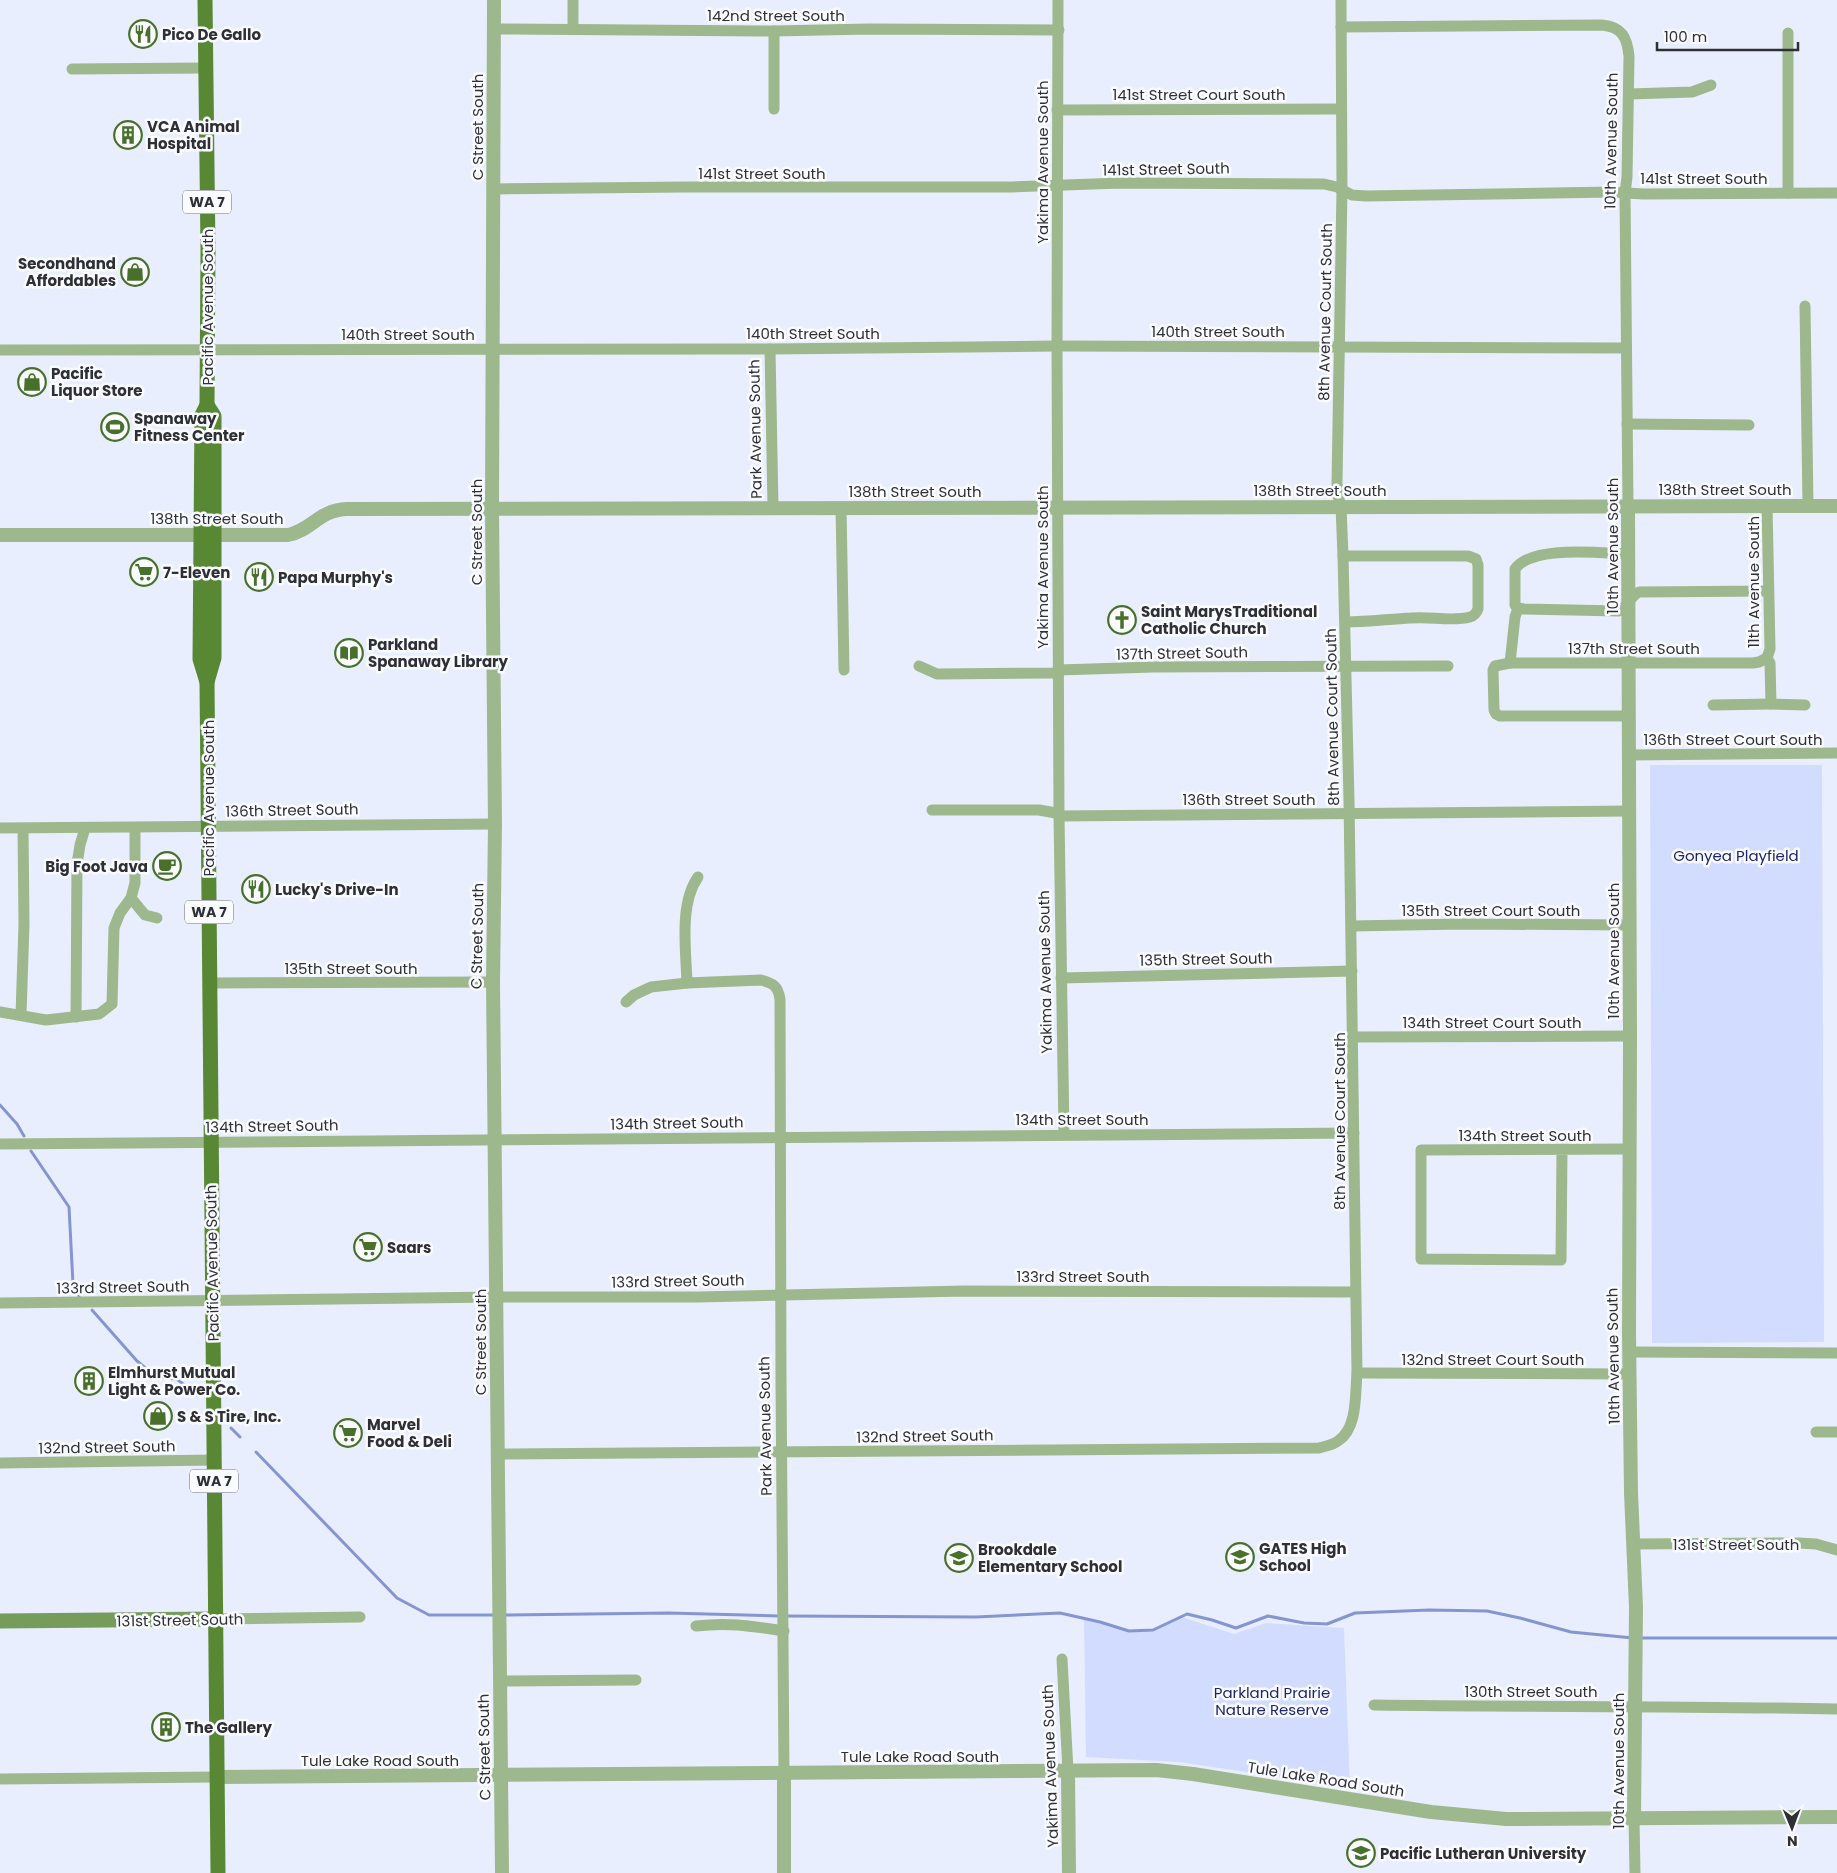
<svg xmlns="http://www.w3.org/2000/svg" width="1837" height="1873" font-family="Poppins,sans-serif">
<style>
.green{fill:#d2dcff}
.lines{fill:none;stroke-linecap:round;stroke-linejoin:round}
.stream{stroke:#8595d0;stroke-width:3}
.minor{stroke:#9db88c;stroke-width:11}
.tertiary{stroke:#9db88c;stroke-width:14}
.secondary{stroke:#759c5b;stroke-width:15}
.primary{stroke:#588833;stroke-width:15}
.labels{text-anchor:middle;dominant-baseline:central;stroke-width:5;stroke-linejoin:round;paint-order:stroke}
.shield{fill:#fafbff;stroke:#6b6d72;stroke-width:1}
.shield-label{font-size:14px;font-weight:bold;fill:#2e3036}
.street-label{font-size:15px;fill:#2e3036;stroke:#fafbff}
.poi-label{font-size:15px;font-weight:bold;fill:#2e3036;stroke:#fafbff;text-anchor:start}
.park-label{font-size:15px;fill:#1d266b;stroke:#fafbff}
</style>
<rect width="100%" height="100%" fill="#e9eefe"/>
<g class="green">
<polygon points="1650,765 1822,765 1824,1342 1652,1343"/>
<polygon points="1182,1617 1234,1634 1266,1623 1344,1628 1350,1787 1178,1762 1086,1757 1084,1618 1129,1631 1153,1630"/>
</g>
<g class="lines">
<g class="stream">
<polyline points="0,1105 17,1124 24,1136"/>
<polyline points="31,1151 69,1207 73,1284 79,1296"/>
<polyline points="92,1310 137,1361 156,1377 177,1379 196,1395"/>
<polyline points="231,1428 240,1437"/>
<polyline points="256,1452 397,1598 429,1615 494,1615"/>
<polyline points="503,1615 668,1613 779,1616"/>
<polyline points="786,1616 976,1617 1060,1613 1100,1622 1129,1631 1153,1630 1187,1614 1212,1620 1236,1628 1268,1616 1304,1623 1327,1624 1355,1613 1429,1610 1487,1611 1520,1618 1571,1632 1633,1638"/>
<polyline points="1639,1638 1837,1638"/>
</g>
<g class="minor">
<polyline points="1058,0 1057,346 1059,816 1064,1134"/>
<path d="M1341 27 1602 25C1622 27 1627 37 1629 56L1627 177 1625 193 1628 505"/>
<polyline points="494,29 774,31 869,29 1059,30"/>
<polyline points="573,29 573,0"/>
<polyline points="774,31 774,109"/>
<polyline points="1788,33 1788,193"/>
<polyline points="72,69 205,68"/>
<polyline points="1629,94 1692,92 1711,85"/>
<polyline points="1057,110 1341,109"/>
<polyline points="494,189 685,187 1012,187 1121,183 1324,184 1337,187 1352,195 1366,196 1612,192 1643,194 1837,193"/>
<polyline points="1805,306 1808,505"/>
<polyline points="770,349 773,507"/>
<polyline points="0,350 770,349 1057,346 1626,348"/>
<polyline points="1627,424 1749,425"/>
<polyline points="1767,506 1770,649 1767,658"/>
<polyline points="841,507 844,670"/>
<path d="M1627 554C1599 553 1532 545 1515 569V605L1518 608 1524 609 1619 611C1628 607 1630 596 1639 592L1768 591"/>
<path d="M1343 556H1468L1476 559 1478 565V609C1476 614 1474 616 1470 617 1452 622 1430 616 1411 618 1389 619 1368 622 1345 622"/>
<polyline points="1767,658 1770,663 1771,704 1805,705"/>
<polyline points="1510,663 1515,617 1518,608"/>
<polyline points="919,666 937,674 1054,673 1059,670 1153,667 1448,666"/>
<polyline points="1713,705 1771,704"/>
<polyline points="1629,716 1500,716 1496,714 1494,710 1493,670 1495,666 1510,663 1753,663 1759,662 1767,658"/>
<polyline points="1629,755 1837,753"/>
<polyline points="932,810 1039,810 1056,813 1059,816 1629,811"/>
<polyline points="0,828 495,824"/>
<polyline points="131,898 145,915 157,918"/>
<polyline points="1352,926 1462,924 1630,925"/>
<polyline points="1061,978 1352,971"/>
<polyline points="210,983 493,982"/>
<path d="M687 983C686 950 679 904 698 877"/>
<path d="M626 1002 634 995 651 987 687 983 761 980C773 983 778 986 780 999L781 1379 784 1773"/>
<polyline points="0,1012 46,1020 99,1014 112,1004 114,928 120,913 131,898 135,883 135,828"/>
<polyline points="21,1015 24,924 23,829"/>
<polyline points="76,1017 77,864 80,845 85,828"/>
<polyline points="1354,1037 1630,1036"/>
<polyline points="0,1144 1354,1133"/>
<polyline points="1562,1149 1561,1260 1421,1259 1421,1150 1629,1149"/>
<polyline points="0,1303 497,1297 699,1297 965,1291 1355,1292"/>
<polyline points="1629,1352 1837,1353"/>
<polyline points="1357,1373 1629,1374"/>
<polyline points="1816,1432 1837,1432"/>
<path d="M497 1454 1319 1448C1326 1446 1333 1445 1338 1441 1358 1428 1355 1394 1357 1373L1349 800 1343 556 1341 506 1338 496 1337 483 1342 190 1341 0"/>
<polyline points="0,1463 214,1460"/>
<polyline points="1634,1544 1798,1543 1816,1544 1837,1550"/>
<polyline points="215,1619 360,1617"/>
<path d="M696 1626C729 1622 751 1626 784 1631"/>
<polyline points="1062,1659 1068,1771"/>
<polyline points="500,1681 636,1680"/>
<path d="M1374 1705C1529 1707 1683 1706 1837 1709"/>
<polyline points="0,1779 217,1777"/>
<polyline points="1634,1818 1635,1873"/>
</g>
<g class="tertiary">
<polyline points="494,0 492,508 495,824 493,982 502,1873"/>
<polyline points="1628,505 1630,1036 1629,1335 1631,1493 1636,1607 1634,1818"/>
<path d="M0 535H288C312 530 319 510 347 509L1837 506"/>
<polyline points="1068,1771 1069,1873"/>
<polyline points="784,1773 784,1873"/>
<polyline points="217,1777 1156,1770 1193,1774 1431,1812 1506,1819 1837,1817"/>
</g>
<polyline class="secondary" points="0,1621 215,1619"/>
<g class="primary">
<polyline points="205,0 208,250 207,405 202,415 200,659 207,682 218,1873"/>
<polyline points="207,682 214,658 214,416 207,405"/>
</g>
</g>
<defs>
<symbol id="restaurant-ring" viewBox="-11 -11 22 22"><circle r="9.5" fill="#fafbff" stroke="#48702b" stroke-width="1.5"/><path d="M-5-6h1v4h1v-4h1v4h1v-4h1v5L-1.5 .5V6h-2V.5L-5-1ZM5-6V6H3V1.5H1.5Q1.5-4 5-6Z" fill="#48702b"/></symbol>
<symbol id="building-ring" viewBox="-11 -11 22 22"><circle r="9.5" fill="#fafbff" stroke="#48702b" stroke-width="1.5"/><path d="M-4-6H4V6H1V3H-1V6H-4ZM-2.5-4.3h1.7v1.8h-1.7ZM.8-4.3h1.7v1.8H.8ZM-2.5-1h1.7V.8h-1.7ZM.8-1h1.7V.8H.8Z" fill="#48702b"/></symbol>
<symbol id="shop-ring" viewBox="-11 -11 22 22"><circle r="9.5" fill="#fafbff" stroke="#48702b" stroke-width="1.5"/><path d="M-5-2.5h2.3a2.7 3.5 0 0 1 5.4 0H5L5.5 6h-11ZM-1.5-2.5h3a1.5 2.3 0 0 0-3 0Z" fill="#48702b"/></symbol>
<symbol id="stadium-ring" viewBox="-11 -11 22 22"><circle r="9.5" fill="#fafbff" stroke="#48702b" stroke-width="1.5"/><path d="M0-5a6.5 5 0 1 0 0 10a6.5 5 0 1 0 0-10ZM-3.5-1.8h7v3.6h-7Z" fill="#48702b"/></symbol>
<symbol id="supermarket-ring" viewBox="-11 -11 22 22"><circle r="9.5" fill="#fafbff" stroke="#48702b" stroke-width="1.5"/><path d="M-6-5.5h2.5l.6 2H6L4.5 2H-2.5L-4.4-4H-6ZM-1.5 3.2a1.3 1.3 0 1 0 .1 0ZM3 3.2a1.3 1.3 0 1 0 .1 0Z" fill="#48702b"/></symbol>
<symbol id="church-ring" viewBox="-11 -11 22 22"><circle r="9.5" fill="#fafbff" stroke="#48702b" stroke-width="1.5"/><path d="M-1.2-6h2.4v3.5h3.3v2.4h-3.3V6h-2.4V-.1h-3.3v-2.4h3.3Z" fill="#48702b"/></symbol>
<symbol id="library-ring" viewBox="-11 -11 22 22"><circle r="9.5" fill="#fafbff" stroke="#48702b" stroke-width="1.5"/><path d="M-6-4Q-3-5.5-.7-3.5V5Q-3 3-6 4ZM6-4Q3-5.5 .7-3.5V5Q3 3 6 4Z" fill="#48702b"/></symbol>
<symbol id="cafe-ring" viewBox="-11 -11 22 22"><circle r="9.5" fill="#fafbff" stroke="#48702b" stroke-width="1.5"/><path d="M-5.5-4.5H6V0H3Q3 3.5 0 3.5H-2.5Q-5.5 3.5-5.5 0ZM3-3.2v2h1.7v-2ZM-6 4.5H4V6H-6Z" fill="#48702b"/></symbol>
<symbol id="school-ring" viewBox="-11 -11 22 22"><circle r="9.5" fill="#fafbff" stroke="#48702b" stroke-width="1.5"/><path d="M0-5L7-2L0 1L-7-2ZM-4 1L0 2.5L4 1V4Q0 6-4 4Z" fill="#48702b"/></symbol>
<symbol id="university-ring" viewBox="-11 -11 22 22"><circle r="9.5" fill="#fafbff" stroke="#48702b" stroke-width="1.5"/><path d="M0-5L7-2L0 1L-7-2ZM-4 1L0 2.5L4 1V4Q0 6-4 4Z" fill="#48702b"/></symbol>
</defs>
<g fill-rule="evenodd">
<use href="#restaurant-ring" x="127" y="18" width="32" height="32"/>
<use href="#building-ring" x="112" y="119" width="32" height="32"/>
<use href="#shop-ring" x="119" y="256" width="32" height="32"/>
<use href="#shop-ring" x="16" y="366" width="32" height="32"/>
<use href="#stadium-ring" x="99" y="411" width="32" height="32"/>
<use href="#supermarket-ring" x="128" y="556" width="32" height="32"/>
<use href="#restaurant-ring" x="243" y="561" width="32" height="32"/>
<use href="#church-ring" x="1106" y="604" width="32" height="32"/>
<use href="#library-ring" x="333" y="637" width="32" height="32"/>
<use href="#cafe-ring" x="151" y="850" width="32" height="32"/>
<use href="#restaurant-ring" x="240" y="873" width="32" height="32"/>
<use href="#supermarket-ring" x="352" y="1231" width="32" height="32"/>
<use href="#building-ring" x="73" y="1365" width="32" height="32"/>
<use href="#shop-ring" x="142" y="1400" width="32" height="32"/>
<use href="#supermarket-ring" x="332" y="1417" width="32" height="32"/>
<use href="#school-ring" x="1224" y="1541" width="32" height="32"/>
<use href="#school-ring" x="943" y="1542" width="32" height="32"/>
<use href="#building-ring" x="150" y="1711" width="32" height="32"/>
<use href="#university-ring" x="1345" y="1837" width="32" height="32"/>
</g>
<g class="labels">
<g class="shield">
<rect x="183" y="190.5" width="48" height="23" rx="4"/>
<rect x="185" y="900.5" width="48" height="23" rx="4"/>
<rect x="190" y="1469.5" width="48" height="23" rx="4"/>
</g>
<g class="shield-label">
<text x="207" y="202">WA 7</text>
<text x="209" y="912">WA 7</text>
<text x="214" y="1481">WA 7</text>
</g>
<g class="street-label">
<text x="776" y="15">142nd Street South</text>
<text x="1199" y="94">141st Street Court South</text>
<text transform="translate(477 127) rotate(-90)">C Street South</text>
<text transform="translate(1611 141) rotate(-89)">10th Avenue South</text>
<text transform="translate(1042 162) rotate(-90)">Yakima Avenue South</text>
<text transform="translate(1166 169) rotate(-1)">141st Street South</text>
<text x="762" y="173">141st Street South</text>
<text x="1704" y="178">141st Street South</text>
<text transform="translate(207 307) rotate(-90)">Pacific Avenue South</text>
<text transform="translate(1325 312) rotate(-89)">8th Avenue Court South</text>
<text x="1218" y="331">140th Street South</text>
<text x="813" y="333">140th Street South</text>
<text x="408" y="334">140th Street South</text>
<text transform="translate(755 429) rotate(-91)">Park Avenue South</text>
<text x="1725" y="489">138th Street South</text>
<text x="1320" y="490">138th Street South</text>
<text x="915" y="491">138th Street South</text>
<text x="217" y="518">138th Street South</text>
<text transform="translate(476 532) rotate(-90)">C Street South</text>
<text transform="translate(1612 546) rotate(-90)">10th Avenue South</text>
<text transform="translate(1042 567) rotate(-90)">Yakima Avenue South</text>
<text transform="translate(1753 582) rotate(-90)">11th Avenue South</text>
<text x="1634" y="648">137th Street South</text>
<text transform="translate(1182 653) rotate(-1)">137th Street South</text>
<text transform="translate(1332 717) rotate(-91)">8th Avenue Court South</text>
<text x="1733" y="739">136th Street Court South</text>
<text transform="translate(208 798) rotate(-90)">Pacific Avenue South</text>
<text x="1249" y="799">136th Street South</text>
<text transform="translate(292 810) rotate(-1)">136th Street South</text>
<text x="1491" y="910">135th Street Court South</text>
<text transform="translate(477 936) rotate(-89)">C Street South</text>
<text transform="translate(1613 951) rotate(-90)">10th Avenue South</text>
<text transform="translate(1206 959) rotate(-1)">135th Street South</text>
<text x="351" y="968">135th Street South</text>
<text transform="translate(1045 972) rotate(-91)">Yakima Avenue South</text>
<text x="1492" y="1022">134th Street Court South</text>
<text x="1082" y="1119">134th Street South</text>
<text transform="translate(1339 1121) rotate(-90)">8th Avenue Court South</text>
<text transform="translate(677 1123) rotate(-1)">134th Street South</text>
<text transform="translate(272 1126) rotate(-1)">134th Street South</text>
<text x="1525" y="1135">134th Street South</text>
<text transform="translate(212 1263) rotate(-91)">Pacific Avenue South</text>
<text x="1083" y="1276">133rd Street South</text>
<text transform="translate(678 1281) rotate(-1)">133rd Street South</text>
<text transform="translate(123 1287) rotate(-1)">133rd Street South</text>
<text transform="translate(480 1342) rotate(-90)">C Street South</text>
<text transform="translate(1613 1356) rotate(-91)">10th Avenue South</text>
<text x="1493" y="1359">132nd Street Court South</text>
<text transform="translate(765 1426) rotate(-91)">Park Avenue South</text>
<text transform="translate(925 1436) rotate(-1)">132nd Street South</text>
<text transform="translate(107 1447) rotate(-1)">132nd Street South</text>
<text x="1736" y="1544">131st Street South</text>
<text transform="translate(180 1620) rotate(-1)">131st Street South</text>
<text x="1531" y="1691">130th Street South</text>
<text transform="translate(484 1747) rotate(-91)">C Street South</text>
<text x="920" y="1756">Tule Lake Road South</text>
<text x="380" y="1760">Tule Lake Road South</text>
<text transform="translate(1618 1761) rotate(-90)">10th Avenue South</text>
<text transform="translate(1050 1766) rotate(-92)">Yakima Avenue South</text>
<text transform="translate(1326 1779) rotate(9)">Tule Lake Road South</text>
</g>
<g class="poi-label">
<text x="162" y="34">Pico De Gallo</text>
<text x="147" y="126">VCA Animal<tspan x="147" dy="17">Hospital</tspan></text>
<text x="116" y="263" text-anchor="end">Secondhand<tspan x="116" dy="17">Affordables</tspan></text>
<text x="51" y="373">Pacific<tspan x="51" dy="17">Liquor Store</tspan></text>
<text x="134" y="418">Spanaway<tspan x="134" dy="17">Fitness Center</tspan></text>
<text x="163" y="572">7-Eleven</text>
<text x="278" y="577">Papa Murphy's</text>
<text x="1141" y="611">Saint MarysTraditional<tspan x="1141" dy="17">Catholic Church</tspan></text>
<text x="368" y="644">Parkland<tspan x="368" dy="17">Spanaway Library</tspan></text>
<text x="148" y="866" text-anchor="end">Big Foot Java</text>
<text x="275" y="889">Lucky's Drive-In</text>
<text x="387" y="1247">Saars</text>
<text x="108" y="1372">Elmhurst Mutual<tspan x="108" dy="17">Light &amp; Power Co.</tspan></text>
<text x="177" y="1416">S &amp; S Tire, Inc.</text>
<text x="367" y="1424">Marvel<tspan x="367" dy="17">Food &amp; Deli</tspan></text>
<text x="1259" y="1548">GATES High<tspan x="1259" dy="17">School</tspan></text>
<text x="978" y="1549">Brookdale<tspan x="978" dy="17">Elementary School</tspan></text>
<text x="185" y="1727">The Gallery</text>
<text x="1380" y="1853">Pacific Lutheran University</text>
</g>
<g class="park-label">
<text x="1736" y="855">Gonyea Playfield</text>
<text x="1272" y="1692">Parkland Prairie<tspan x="1272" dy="17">Nature Reserve</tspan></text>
</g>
</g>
<g transform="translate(1792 1828) rotate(179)" stroke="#fafbff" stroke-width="4" paint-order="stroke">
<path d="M0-4L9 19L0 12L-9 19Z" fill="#2e3036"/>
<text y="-8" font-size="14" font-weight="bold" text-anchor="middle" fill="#2e3036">N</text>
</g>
<path d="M1657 42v8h141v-8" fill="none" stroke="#2e3036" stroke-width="2.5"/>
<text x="1664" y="42" font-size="15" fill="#2e3036" stroke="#fafbff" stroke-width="4" paint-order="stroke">100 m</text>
</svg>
